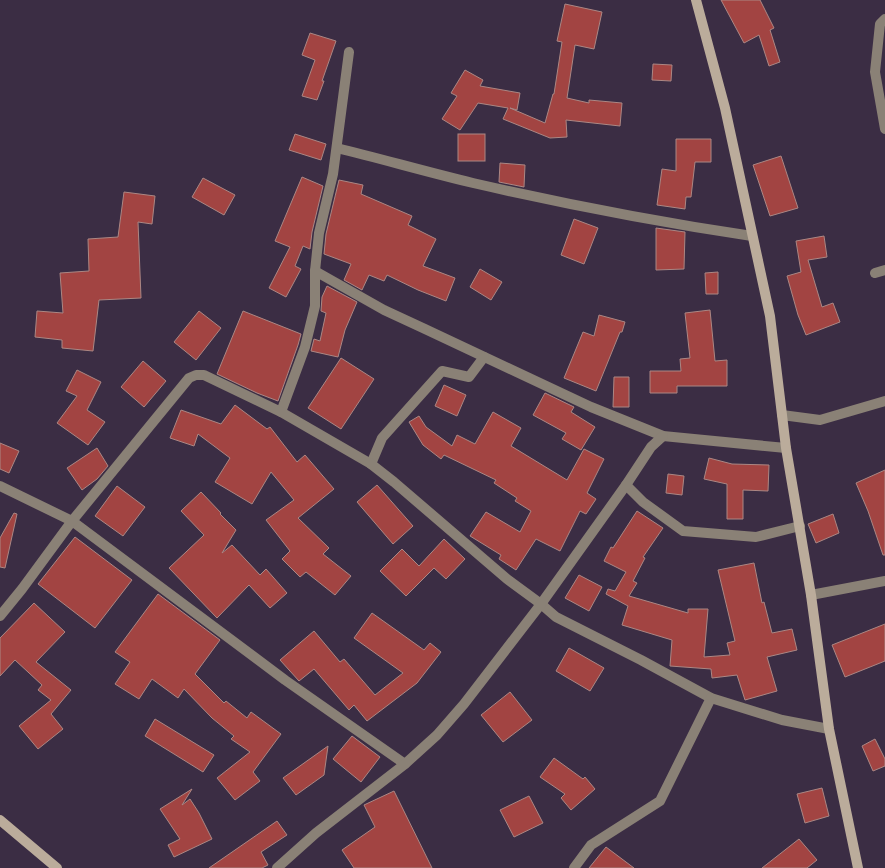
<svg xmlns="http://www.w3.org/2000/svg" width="885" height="868" font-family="'IBM Plex Sans',sans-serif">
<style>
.building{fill:#a24442;stroke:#ab8784}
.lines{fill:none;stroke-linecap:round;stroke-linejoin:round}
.street{stroke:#8a8176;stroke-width:10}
.secondary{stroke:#bbac9b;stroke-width:10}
</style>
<rect width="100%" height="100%" fill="#3b2d44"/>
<g class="building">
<polygon points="721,0 760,0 774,28 770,30 780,62 769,66 759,35 744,43"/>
<polygon points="565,4 602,12 594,49 575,45 567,98 589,103 589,100 622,103 620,126 566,120 567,137 550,138 503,119 508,108 478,103 460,130 442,119 457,96 451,93 465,70 483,80 480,86 520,93 517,110 510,108 545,123 553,94 554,94 562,42 557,41"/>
<polygon points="310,33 336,41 322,81 324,81 317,100 302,96 315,60 302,55"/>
<polygon points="653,64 672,65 671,81 652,80"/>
<polygon points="295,134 326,144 321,160 289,150"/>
<rect x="458" y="134" width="27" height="27"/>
<polygon points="676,139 711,139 711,162 695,162 691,197 686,197 685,209 657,205 662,169 676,171"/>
<polygon points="781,156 798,208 770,216 753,165"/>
<polygon points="500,163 525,165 524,187 499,182"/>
<polygon points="302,177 323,186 312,232 310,249 303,246 295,266 301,269 286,297 269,288 290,247 275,241"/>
<polygon points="203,178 235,195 224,215 192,197"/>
<polygon points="339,180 363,185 361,194 412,216 408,225 436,239 423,266 455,278 446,301 418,290 387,275 384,281 369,275 362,290 344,280 351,264 324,254 326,234"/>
<polygon points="124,192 155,196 152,224 138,222 141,298 99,300 93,351 62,348 62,340 35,337 37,311 63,313 60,273 89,271 88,239 118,237"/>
<polygon points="574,219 598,228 584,264 561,255"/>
<polygon points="656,228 685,232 684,269 656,270"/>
<polygon points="824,236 827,257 808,260 822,307 833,303 840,322 806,335 798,315 787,276 801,272 796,241"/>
<polygon points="480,269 502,282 491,300 470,287"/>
<polygon points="718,272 718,294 706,294 705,273"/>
<polygon points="327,286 357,302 345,330 338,357 311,351 314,339 320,341 326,313 321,311 322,297"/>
<polygon points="710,310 715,361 727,360 727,386 677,386 677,393 650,393 650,371 681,371 680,359 690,358 685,313"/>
<polygon points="199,311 221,328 196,360 174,342"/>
<polygon points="243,311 301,334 298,345 278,401 257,393 217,374"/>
<polygon points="599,315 625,322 622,332 620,332 596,391 564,378 583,332 594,336"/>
<polygon points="341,358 374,379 341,429 308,408"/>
<polygon points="143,361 166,381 144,407 121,387"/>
<polygon points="77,370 101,382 87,410 105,422 88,445 57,423 77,396 66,391"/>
<polygon points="614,377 629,377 629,407 613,407"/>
<polygon points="444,385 466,395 457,416 435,406"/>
<polygon points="545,393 574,407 571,412 595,427 581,450 562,439 566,433 533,415"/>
<polygon points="235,405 267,429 270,427 297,462 305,455 334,489 298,518 329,548 323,554 351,576 335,595 306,572 300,577 282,559 290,551 266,520 294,500 271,472 252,504 215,482 230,458 198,434 194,446 170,438 181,410 221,424"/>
<polygon points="493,412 521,428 511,446 567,480 584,449 604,459 587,493 596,499 586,514 580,511 560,551 536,539 516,570 499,559 501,555 470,536 486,512 520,532 531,511 515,501 517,498 494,483 496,480 444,455 441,459 423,445 409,422 419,416 426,427 452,446 457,435 475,444"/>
<polygon points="0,443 19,451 9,473 0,469"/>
<polygon points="97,448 108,466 97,479 82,490 67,468"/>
<polygon points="709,458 732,464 769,465 768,491 743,490 743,519 727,519 727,484 704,479"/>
<polygon points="885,470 885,555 883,555 868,511 856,483"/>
<polygon points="668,474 684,476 682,495 666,493"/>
<polygon points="377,485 413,526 393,544 357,502"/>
<polygon points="117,486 145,507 123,536 95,516"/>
<polygon points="201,492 221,513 220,514 236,530 222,553 232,545 260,575 266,569 287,593 270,608 249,585 217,618 169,568 204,535 181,511"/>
<polygon points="637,511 663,528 643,557 645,558 633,581 637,583 629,596 688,613 688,609 708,609 704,657 730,655 727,643 735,641 718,570 754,563 762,603 764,602 772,633 792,629 797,650 767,657 777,691 745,700 737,675 712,678 711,669 670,666 672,640 622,625 628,606 606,594 608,589 615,591 626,572 604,561 611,547 613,548"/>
<polygon points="14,513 17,514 5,568 0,567 0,538"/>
<polygon points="833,514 839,533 816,543 808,524"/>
<polygon points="75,537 132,580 95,628 38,584"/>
<polygon points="444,539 465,559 446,579 434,568 406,596 380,571 402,549 419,566"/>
<polygon points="579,575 602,587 589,611 565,598"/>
<polygon points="158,594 220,640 195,674 224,703 226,701 247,718 251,712 281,734 253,772 260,781 235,800 217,778 250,752 231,739 234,736 212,718 184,689 178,698 152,679 139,699 115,684 130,662 115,652"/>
<polygon points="34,603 65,632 36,662 71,690 51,714 63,729 38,749 19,726 51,700 38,690 42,685 15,660 0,676 0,638"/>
<polygon points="372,613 424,650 430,643 441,652 417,683 367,721 354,705 349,710 314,669 299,681 280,660 314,631 340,662 344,659 375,695 403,673 354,638"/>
<polygon points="885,624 885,661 845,677 832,645"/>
<polygon points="569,648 604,668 590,691 556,671"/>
<polygon points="510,692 532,720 503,742 481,715"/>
<polygon points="155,719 214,755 203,772 145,736"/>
<polygon points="352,736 380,757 361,782 333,759"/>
<polygon points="875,739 885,759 885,766 873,771 862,746"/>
<polygon points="328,746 324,775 296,795 283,778"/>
<polygon points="554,758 583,779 585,777 595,789 571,810 561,798 565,794 540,777"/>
<polygon points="822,788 829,816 805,823 797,794"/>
<polygon points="192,789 182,805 190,799 199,813 212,839 174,857 168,845 180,839 160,809"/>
<polygon points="394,791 432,868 354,868 342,850 375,827 364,805"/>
<polygon points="529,796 543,823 514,837 500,810"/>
<polygon points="277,821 287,835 261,852 268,865 262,868 209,868"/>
<polygon points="799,839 817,860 807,868 762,868"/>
<polygon points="606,847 634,868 589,868"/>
</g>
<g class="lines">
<g class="street">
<polyline points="885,19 880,24 875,72 885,129"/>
<path d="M337 148C382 159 427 172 473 183 565 204 658 222 752 236"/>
<polyline points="315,271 384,310 425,329 591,407 663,436 786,448"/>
<polyline points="875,273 885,270"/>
<polyline points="281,412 305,347 315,306 315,271 319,233 333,174 349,52"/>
<polyline points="782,415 820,420 885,401"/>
<polyline points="371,464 382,438 442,371 469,377 484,357"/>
<polyline points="626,485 643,502 683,531 756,537 800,526"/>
<polyline points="0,486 72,521 285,680 405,764"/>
<polyline points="811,595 885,581"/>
<polyline points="0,616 22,589 72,521 189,378 196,375 204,375 281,412 371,464 394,482 507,579 541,604 556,617 641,660 711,698 782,720 829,729"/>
<polyline points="277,868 316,833 405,764 437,735 464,704 541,604 626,485 651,447 663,436"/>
<polyline points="574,868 591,845 660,801 711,698"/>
</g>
<g class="secondary">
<polyline points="696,0 725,108 770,316 786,448 811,595 829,729 858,868"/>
<polyline points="0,820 57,868"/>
</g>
</g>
</svg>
